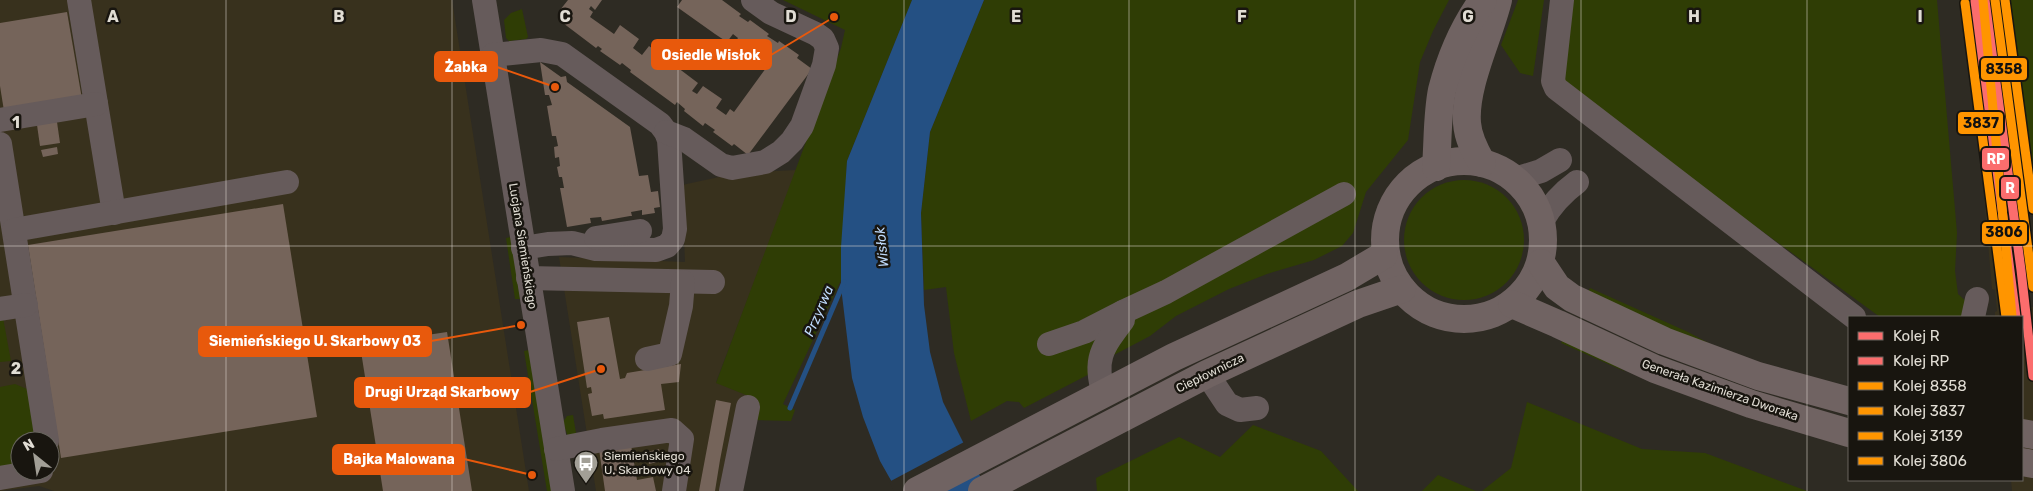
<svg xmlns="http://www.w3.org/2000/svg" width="2033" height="491" font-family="Rubik,sans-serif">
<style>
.built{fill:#38311d;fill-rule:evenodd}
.green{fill:#2f3d05}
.water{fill:#245083}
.pier{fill:#2e2b23}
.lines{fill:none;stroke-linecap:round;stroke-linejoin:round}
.stream{stroke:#245083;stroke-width:5}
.building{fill:#75645a}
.minor{stroke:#665b5b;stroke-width:24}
.major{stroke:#706362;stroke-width:28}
.rail-1-casing{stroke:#18150f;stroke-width:12}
.rail-2-casing{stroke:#18150f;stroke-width:12}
.rail-3-casing{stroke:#18150f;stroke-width:12}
.rail-4-casing{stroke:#18150f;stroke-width:12}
.rail-5-casing{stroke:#18150f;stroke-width:12}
.rail-6-casing{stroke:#18150f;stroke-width:12}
.rail-1{stroke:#fb6d6d;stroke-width:9}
.rail-2{stroke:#fb6d6d;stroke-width:9}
.rail-3{stroke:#ff9500;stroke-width:9}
.rail-4{stroke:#ff9500;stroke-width:9}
.rail-5{stroke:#ff9500;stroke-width:9}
.rail-6{stroke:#ff9500;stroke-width:9}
.grid{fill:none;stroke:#e1ddd4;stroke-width:1;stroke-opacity:0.55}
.labels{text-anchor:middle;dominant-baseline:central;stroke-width:5;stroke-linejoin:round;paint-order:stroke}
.street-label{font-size:12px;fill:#e1ddd4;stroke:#18150f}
.poi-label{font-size:12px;fill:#e1ddd4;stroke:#18150f;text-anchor:start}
.water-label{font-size:14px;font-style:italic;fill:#bdd8f9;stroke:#18150f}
.grid-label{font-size:16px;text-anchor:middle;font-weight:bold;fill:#e1ddd4;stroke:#18150f;stroke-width:5;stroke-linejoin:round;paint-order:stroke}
.leader{fill:none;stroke:#e8590c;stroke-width:2}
.callout-dot{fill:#e8590c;stroke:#18150f;stroke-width:2}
.callout{fill:#e8590c;stroke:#e8590c;stroke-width:2}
.callout-label{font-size:14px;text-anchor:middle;font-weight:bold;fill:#fff}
.line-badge{stroke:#18150f;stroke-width:2}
.badge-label{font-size:14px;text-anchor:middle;font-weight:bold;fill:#fff}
.pale-badge-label{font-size:14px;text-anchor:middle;font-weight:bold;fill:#111}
</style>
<rect width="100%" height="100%" fill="#2e2b23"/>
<g class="built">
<path d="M0 0H452L529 491H54L39 486 0 491ZM20 441H50V471H20Z"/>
<polygon points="1967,0 1992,0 2010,144 2031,285 2028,286 2031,307 2033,307 2033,491 2012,491 2011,480 2022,480 2022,317 1995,317 1995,312 1997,311 1995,290 1992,289"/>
<polygon points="797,170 716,382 756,399 741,491 596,491 559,257 685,262 682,185 738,173"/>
</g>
<g class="green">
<polygon points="783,0 912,0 847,161 841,280 783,404 795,410 791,421 752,420 756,399 716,383 841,48 845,30"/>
<polygon points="984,0 1449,0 1433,31 1420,62 1408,140 1366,192 1353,233 1342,246 1314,260 1267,274 1229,289 1176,316 1150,336 1112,356 1103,367 1024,408 1019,402 1007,401 971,421 954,353 946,287 924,290 921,213 930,132"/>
<polygon points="1518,0 1544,0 1533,76 1520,73 1501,45"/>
<polygon points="1572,0 1937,0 1957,233 1955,271 1958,294 1969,304 1962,317 1880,317 1560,84"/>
<polygon points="2008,0 2033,0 2033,188 2020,115"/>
<polygon points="522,9 528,37 526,39 509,41 506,38 504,20 511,13"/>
<circle cx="1464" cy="240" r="60"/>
<polygon points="511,237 520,299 515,299 506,238"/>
<polygon points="1590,288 1688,332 1731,355 1586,296"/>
<polygon points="0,318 3,318 11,361 0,362"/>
<polygon points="1565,336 1626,372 1561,343"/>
<polygon points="529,350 552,491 547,491 524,351"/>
<polygon points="15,384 27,389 37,441 20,441 20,464 0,467 0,387"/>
<polygon points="1527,402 1642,449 1705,453 1807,491 1482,491 1511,468"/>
<polygon points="573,415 577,439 568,437 563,422 567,416"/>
<polygon points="1253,425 1321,451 1358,491 1097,491 1096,478 1179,437 1220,457"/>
<polygon points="1438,475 1476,491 1422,491"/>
</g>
<polygon class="water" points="912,0 984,0 930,132 921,213 924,305 930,352 943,402 980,476 992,491 897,491 880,461 863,417 852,378 841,287 841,247 847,161"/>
<polygon class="pier" points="966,441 981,472 945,491 894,491 889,482"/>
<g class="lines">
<polyline class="stream" points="790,408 844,282"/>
</g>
<g class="building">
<polygon points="568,0 602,0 595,10 591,6 589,9 593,12 590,17 614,34 620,25 639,39 633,48 642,55 649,46 698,83 692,91 697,94 703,86 722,99 716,108 726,115 730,109 734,112 766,68 762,65 766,59 757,51 751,60 732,47 738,38 733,34 727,42 715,34 677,7 682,0 722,0 741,14 739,16 748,22 750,20 769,34 767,36 778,43 779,41 799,55 797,58 812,69 748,155 734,144 732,146 713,132 715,130 705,123 703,126 684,111 685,109 677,102 675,105 630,72 631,70 622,63 620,65 600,51 602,49 598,46 596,48 559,20 564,13 560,10"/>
<polygon points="67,12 82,99 4,111 0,86 0,23"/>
<polygon points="540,62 561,77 566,76 567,82 630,127 639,176 648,175 651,192 658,191 660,207 654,208 655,213 642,215 642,210 631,212 632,216 630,216 602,221 601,217 590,218 591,223 567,227 560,188 564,188 562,177 559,177 557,167 560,166 559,157 555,158 554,147 558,146 556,136 552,136 547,106 552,105 549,95 545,95"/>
<polygon points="57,122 60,143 40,146 37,125"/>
<polygon points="57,147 58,154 43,157 41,150"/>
<polygon points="283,204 317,417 61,458 28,245"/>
<polygon points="609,317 620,379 625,378 627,373 681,364 679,382 661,384 665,410 604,419 603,414 592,416 588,394 592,393 591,387 587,388 577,322"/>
<polygon points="447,332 472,491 383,491 360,345"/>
<polygon points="716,400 731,403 720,460 715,491 699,491"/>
<polygon points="631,445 637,480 653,477 656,491 605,491 599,449"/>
<polygon points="659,449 661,461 649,464 647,452"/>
</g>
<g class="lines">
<g class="minor">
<polyline points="79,0 114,213"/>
<polyline points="484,0 563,491"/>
<polyline points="1562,0 1553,81 1556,88 1854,317"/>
<polyline points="493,55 541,50 562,54 660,124 666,132 669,140 675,229 673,239 667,246 656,250 596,249 572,243 548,244 523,248"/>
<polyline points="0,120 96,104"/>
<polyline points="666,132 684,139 721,165 732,168 765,162 781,152 792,141 802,126 824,65 827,48 823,39 816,34 771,13 753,0"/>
<polyline points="0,144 47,441"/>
<polyline points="1515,179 1541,171 1560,160"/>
<path d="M1542 221C1551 205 1562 193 1577 182"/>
<polyline points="14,230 287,182"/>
<polyline points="596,238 640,231"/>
<polyline points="528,278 713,282"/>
<polyline points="0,309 26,305"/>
<polyline points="1973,317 1977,299"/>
<polyline points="1049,344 1084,332 1123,312 1166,292 1344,194"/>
<polyline points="647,359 670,354 681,306 683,282"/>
<polyline points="1207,374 1227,404 1240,410 1257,408"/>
<path d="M1104 394C1093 360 1102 348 1123 320V312"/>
<polyline points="556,449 602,440 672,430 682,439 674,491"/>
<polyline points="0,478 41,471"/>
<polyline points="731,491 748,407"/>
</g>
<g class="major">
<circle cx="1464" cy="240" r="79"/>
<path d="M1482 163C1475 151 1468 138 1467 123 1464 86 1489 37 1498 0"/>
<path d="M1436 167C1438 142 1437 115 1442 90 1450 59 1464 26 1483 0"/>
<polyline points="1541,263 1557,287 1572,298 1664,341 1758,376 1849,401"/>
<polyline points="1512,304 1558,324 1655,369 1751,404 1849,433"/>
<polyline points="2022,433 2033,435"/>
<polyline points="2022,462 2033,464"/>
<polyline points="917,491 1174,357 1347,277 1384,255"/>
<polyline points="982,491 1207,374 1358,304 1402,289"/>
</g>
<defs>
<polyline id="rail-1" points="1985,0 2021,270 2033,376"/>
<polyline id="rail-2" points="1975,1 2016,317"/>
<polyline id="rail-3" points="1995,0 2033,287"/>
<polyline id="rail-4" points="1965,3 2006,317"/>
<polyline id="rail-5" points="2005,0 2033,209"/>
<polyline id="rail-6" points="1983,0 2012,316"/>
</defs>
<use href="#rail-1" class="rail-1-casing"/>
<use href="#rail-2" class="rail-2-casing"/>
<use href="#rail-3" class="rail-3-casing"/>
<use href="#rail-4" class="rail-4-casing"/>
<use href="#rail-5" class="rail-5-casing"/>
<use href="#rail-6" class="rail-6-casing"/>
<use href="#rail-1" class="rail-1"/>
<use href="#rail-2" class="rail-2"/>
<use href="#rail-3" class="rail-3"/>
<use href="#rail-4" class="rail-4"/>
<use href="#rail-5" class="rail-5"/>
<use href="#rail-6" class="rail-6"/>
</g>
<path class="grid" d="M226 0V491M452 0V491M678 0V491M904 0V491M1129 0V491M1355 0V491M1581 0V491M1807 0V491M0 246H2033"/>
<defs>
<symbol id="bus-pin" viewBox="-11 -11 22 30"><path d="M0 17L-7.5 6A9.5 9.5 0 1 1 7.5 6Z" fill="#a29f96" stroke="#18150f"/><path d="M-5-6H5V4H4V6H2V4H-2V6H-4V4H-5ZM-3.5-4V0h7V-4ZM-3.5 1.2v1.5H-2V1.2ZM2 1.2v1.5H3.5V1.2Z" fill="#fff"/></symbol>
</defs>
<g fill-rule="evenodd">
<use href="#bus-pin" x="572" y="449" width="28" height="38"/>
</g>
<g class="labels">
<g class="street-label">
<text transform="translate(523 246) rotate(81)">Lucjana Siemieńskiego</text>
<text transform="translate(1210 373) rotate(-26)">Ciepłownicza</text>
<text transform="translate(1720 390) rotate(19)">Generała Kazimierza Dworaka</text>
</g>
<g class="poi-label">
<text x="604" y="456">Siemieńskiego<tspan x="604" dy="14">U. Skarbowy 04</tspan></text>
</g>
<g class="water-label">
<text transform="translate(882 247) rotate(-96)">Wisłok</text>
<text transform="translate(819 311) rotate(-67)">Przyrwa</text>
</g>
</g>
<g class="grid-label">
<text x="113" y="22">A</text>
<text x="339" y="22">B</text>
<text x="565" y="22">C</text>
<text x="791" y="22">D</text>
<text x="1016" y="22">E</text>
<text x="1242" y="22">F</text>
<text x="1468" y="22">G</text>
<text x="1694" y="22">H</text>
<text x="1920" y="22">I</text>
<text x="16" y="128">1</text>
<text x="16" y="374">2</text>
</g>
<path class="leader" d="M834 17L771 55M555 87L497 67M521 325L431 341M601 369L530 392M532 475L464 459"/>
<g class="callout-dot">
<circle cx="834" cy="17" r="5"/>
<circle cx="555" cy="87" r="5"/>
<circle cx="521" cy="325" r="5"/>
<circle cx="601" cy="369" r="5"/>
<circle cx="532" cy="475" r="5"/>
</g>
<g class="callout">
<rect x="652" y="40" width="119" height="29" rx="5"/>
<rect x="435" y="52" width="62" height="29" rx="5"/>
<rect x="199" y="327" width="232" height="29" rx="5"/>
<rect x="355" y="378" width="175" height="29" rx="5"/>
<rect x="333" y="445" width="131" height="29" rx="5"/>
</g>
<g class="callout-label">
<text x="711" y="60">Osiedle Wisłok</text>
<text x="466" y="72">Żabka</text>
<text x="315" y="346">Siemieńskiego U. Skarbowy 03</text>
<text x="442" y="397">Drugi Urząd Skarbowy</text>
<text x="399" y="464">Bajka Malowana</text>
</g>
<g class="line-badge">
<rect x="1980" y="57" width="48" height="24" rx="5" fill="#ff9500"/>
<rect x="1957" y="111" width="47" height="24" rx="5" fill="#ff9500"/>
<rect x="1981" y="147" width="29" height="24" rx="5" fill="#fb6d6d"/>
<rect x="2000" y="176" width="20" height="24" rx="5" fill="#fb6d6d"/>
<rect x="1981" y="221" width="47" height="24" rx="5" fill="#ff9500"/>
</g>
<g class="badge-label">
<text x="1996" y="164">RP</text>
<text x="2010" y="193">R</text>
</g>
<g class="pale-badge-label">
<text x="2004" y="74">8358</text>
<text x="1981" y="128">3837</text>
<text x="2004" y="237">3806</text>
</g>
<rect x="1848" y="316" width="175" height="165" fill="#18150f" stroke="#68655e"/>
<rect x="1858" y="332" width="25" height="8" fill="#fb6d6d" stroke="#68655e"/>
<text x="1893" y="341" font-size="15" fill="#e1ddd4">Kolej R</text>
<rect x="1858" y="357" width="25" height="8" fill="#fb6d6d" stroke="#68655e"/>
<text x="1893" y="366" font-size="15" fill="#e1ddd4">Kolej RP</text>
<rect x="1858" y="382" width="25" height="8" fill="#ff9500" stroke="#68655e"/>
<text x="1893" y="391" font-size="15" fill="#e1ddd4">Kolej 8358</text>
<rect x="1858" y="407" width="25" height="8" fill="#ff9500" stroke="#68655e"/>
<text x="1893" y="416" font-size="15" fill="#e1ddd4">Kolej 3837</text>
<rect x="1858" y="432" width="25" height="8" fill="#ff9500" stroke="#68655e"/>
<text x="1893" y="441" font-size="15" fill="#e1ddd4">Kolej 3139</text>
<rect x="1858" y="457" width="25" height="8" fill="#ff9500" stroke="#68655e"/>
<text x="1893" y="466" font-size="15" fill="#e1ddd4">Kolej 3806</text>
<g transform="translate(35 456) rotate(330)"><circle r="24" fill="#18150f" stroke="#68655e"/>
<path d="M0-4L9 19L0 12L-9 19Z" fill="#a29f96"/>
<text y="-8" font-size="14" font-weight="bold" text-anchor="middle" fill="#e1ddd4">N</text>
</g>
</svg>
